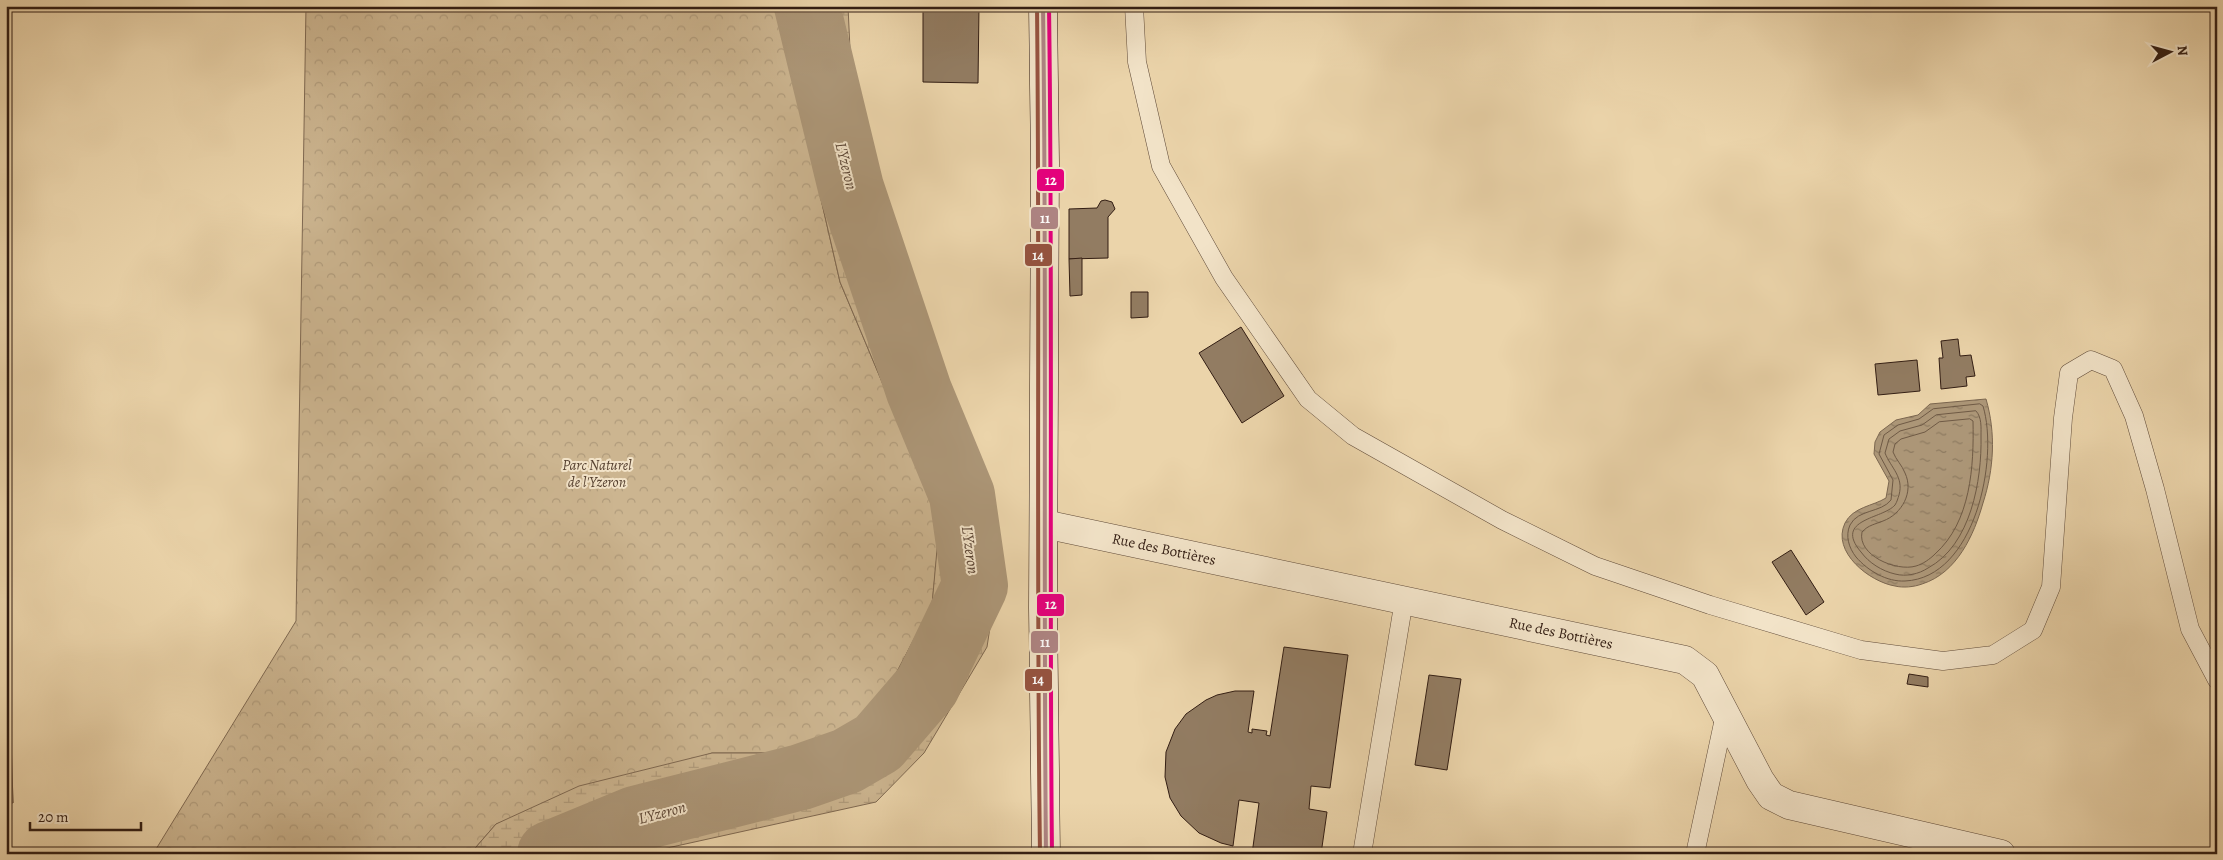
<svg xmlns="http://www.w3.org/2000/svg" width="2223" height="860" font-family="Alegreya,serif">
<style>
.forest{fill:url(#forest-crowns);stroke:#7f6952}
.wetland{fill:url(#wetland-marsh);stroke:#7f6952}
.water{fill:url(#water-ripples);stroke:#7b664f}
.lines{fill:none;stroke-linecap:round;stroke-linejoin:round}
.shore{stroke:#6f5a45;stroke-width:1}
.river{stroke:#ac9677;stroke-width:66}
.building{fill:#927c62;stroke:#321d13}
.lane-casing{stroke:#604b39;stroke-width:19}
.street-casing{stroke:#604b39;stroke-width:29}
.secondary-casing{stroke:#321d13;stroke-width:29}
.lane{stroke:#f2e3c8;stroke-width:18}
.street{stroke:#f2e3c8;stroke-width:28}
.secondary{stroke:#f2e3c8;stroke-width:28}
.bus-1-casing{stroke:#f2e3c8;stroke-width:8}
.bus-2-casing{stroke:#f2e3c8;stroke-width:8}
.bus-3-casing{stroke:#f2e3c8;stroke-width:8}
.bus-1{stroke:#ae8483;stroke-width:4}
.bus-2{stroke:#965340;stroke-width:4}
.bus-3{stroke:#e5007d;stroke-width:4}
.labels{text-anchor:middle;dominant-baseline:central;stroke-width:4;stroke-linejoin:round;paint-order:stroke}
.park-label{font-size:15px;font-style:italic;fill:#584332;stroke:#f2e3c8}
.street-label{font-size:15px;fill:#321d13;stroke:#f2e3c8}
.water-label{font-size:16px;font-style:italic;fill:#5d4736;stroke:#f2e3c8}
.line-badge{stroke:#f2e3c8;stroke-width:2}
.badge-label{font-size:14px;text-anchor:middle;font-weight:bold;fill:#fff}
</style>
<defs>
<pattern id="forest-crowns" width="20" height="18" patternUnits="userSpaceOnUse" patternTransform="scale(1.25)"><rect width="20" height="18" fill="#ccb590"/><path d="M2 6a3 3 0 1 1 6 0M12 15a3 3 0 1 1 6 0" fill="none" stroke="#b09b7b"/></pattern>
<pattern id="wetland-marsh" width="20" height="14" patternUnits="userSpaceOnUse" patternTransform="scale(1.25)"><rect width="20" height="14" fill="#ccb590"/><path d="M1 5h8M5 5V1M11 12h8M15 12V8" fill="none" stroke="#b09b7b"/></pattern>
<pattern id="water-ripples" width="26" height="14" patternUnits="userSpaceOnUse" patternTransform="scale(1.25)"><rect width="26" height="14" fill="#ac9677"/><path d="M2 4q2-2 4 0t4 0M15 11q2-2 4 0t4 0" fill="none" stroke="#8d7a60"/></pattern>
</defs>
<rect width="100%" height="100%" fill="#ebd4aa"/>
<filter id="stains"><feTurbulence type="fractalNoise" baseFrequency=".004" numOctaves="4"/><feColorMatrix values="0 0 0 0 .2 0 0 0 0 .09 0 0 0 0 .02 0 0 0 .5 -.17"/></filter>
<radialGradient id="worn" r=".72"><stop offset=".6" stop-color="#630" stop-opacity="0"/><stop offset="1" stop-color="#630" stop-opacity=".3"/></radialGradient>
<polygon class="forest" points="306,6 779,6 801,112 840,282 906,439 941,516 932,605 879,706 837,741 774,753 712,753 496,824 470,854 153,854 296,621"/>
<polygon class="wetland" points="779,6 848,6 851,71 901,280 987,474 998,575 987,647 924,753 876,802 640,854 470,854 496,824 579,786 712,753 774,753 837,741 879,706 932,605 940,516 906,439 840,282 801,112"/>
<path class="water" d="M1986 399C1996 433 1994 469 1983 503 1974 535 1957 573 1922 584 1914 587 1903 588 1895 586 1870 582 1831 552 1845 523 1853 507 1873 506 1886 498L1889 481 1874 454 1875 442 1880 432 1896 420 1918 415 1930 404Z"/>
<g class="lines">
<g class="shore">
<path d="M1980 404 1983 406C1999 459 1975 578 1905 581 1887 582 1868 571 1856 557 1849 548 1845 536 1850 525 1858 509 1881 513 1891 500L1893 480 1879 454 1884 435 1898 425 1919 419 1933 409Z"/>
<path d="M1976 411C1982 417 1981 428 1981 436 1982 480 1971 545 1928 568 1919 574 1906 577 1895 574 1882 571 1869 563 1861 552 1833 519 1883 519 1895 505 1897 502 1898 498 1899 495 1904 477 1891 468 1885 453L1889 439 1900 431 1922 425 1936 415Z"/>
<path d="M1970 419 1973 421C1974 466 1971 522 1935 554 1930 559 1923 564 1916 566 1896 572 1857 555 1862 532 1868 525 1876 524 1883 521 1902 514 1914 492 1905 473 1902 465 1896 460 1893 452L1895 444 1901 439 1925 432 1939 422Z"/>
</g>
<polyline class="river" points="550,854 635,819 801,777 847,761 878,743 927,686 975,586 962,495 919,391 851,188 807,6"/>
</g>
<g class="building">
<polygon points="923,6 979,6 978,83 923,82"/>
<polygon points="1105,200 1112,202 1115,209 1108,217 1108,258 1069,259 1069,209 1097,208 1101,201"/>
<polygon points="1082,258 1082,295 1070,296 1069,259"/>
<polygon points="1131,292 1148,292 1148,317 1131,318"/>
<polygon points="1241,327 1284,396 1242,423 1199,353"/>
<polygon points="1958,339 1960,356 1971,355 1975,376 1966,377 1967,386 1941,389 1939,358 1943,358 1941,341"/>
<polygon points="1917,360 1920,391 1878,395 1875,364"/>
<polygon points="1791,550 1824,602 1806,615 1772,562"/>
<polygon points="6,573 13,803 6,803"/>
<polygon points="1284,647 1348,655 1330,788 1311,786 1309,809 1327,812 1321,854 1252,854 1259,803 1239,800 1233,846 1221,843 1199,833 1181,816 1170,798 1165,777 1166,752 1175,729 1186,714 1206,700 1217,695 1235,691 1254,691 1248,732 1252,733 1252,729 1267,731 1266,735 1270,736"/>
<polygon points="1909,674 1928,677 1928,687 1907,684"/>
<polygon points="1429,675 1461,679 1447,770 1415,765"/>
</g>
<g class="lines">
<defs>
<g id="lane">
<polyline points="1134,6 1137,62 1161,166 1224,278 1308,399 1353,436 1502,520 1595,566 1710,605 1861,650 1943,661 1993,655 2033,630 2051,587 2063,418 2069,373 2091,360 2113,369 2134,416 2155,489 2190,629 2217,680"/>
<polyline points="1362,854 1404,600"/>
<polyline points="1695,854 1725,714"/>
</g>
<polyline id="street" points="1044,524 1685,660 1705,675 1760,780 1771,796 1789,805 2001,854"/>
<polyline id="secondary" points="1043,6 1045,163 1043,608 1046,854"/>
</defs>
<use href="#lane" class="lane-casing"/>
<use href="#street" class="street-casing"/>
<use href="#secondary" class="secondary-casing"/>
<use href="#lane" class="lane"/>
<use href="#street" class="street"/>
<use href="#secondary" class="secondary"/>
<defs>
<path id="bus-1" d="M1043 6C1047 289 1043 571 1046 854"/>
<path id="bus-2" d="M1037 6C1040 289 1036 571 1040 854"/>
<path id="bus-3" d="M1049 6C1053 289 1049 571 1052 854"/>
</defs>
<use href="#bus-1" class="bus-1-casing"/>
<use href="#bus-2" class="bus-2-casing"/>
<use href="#bus-3" class="bus-3-casing"/>
<use href="#bus-1" class="bus-1"/>
<use href="#bus-2" class="bus-2"/>
<use href="#bus-3" class="bus-3"/>
</g>
<g class="labels">
<g class="park-label">
<text x="597" y="465">Parc Naturel<tspan x="597" dy="17">de l'Yzeron</tspan></text>
</g>
<g class="street-label">
<text transform="translate(1164 549) rotate(12)">Rue des Bottières</text>
<text transform="translate(1561 633) rotate(12)">Rue des Bottières</text>
</g>
<g class="water-label">
<text transform="translate(846 166) rotate(76)">L'Yzeron</text>
<text transform="translate(970 550) rotate(82)">L'Yzeron</text>
<text transform="translate(662 813) rotate(-15)">L'Yzeron</text>
</g>
</g>
<g class="line-badge">
<rect x="1036" y="168" width="29" height="24" rx="5" fill="#e5007d"/>
<rect x="1030" y="206" width="29" height="24" rx="5" fill="#ae8483"/>
<rect x="1024" y="243" width="29" height="24" rx="5" fill="#965340"/>
<rect x="1036" y="593" width="29" height="24" rx="5" fill="#e5007d"/>
<rect x="1030" y="630" width="29" height="24" rx="5" fill="#ae8483"/>
<rect x="1024" y="668" width="29" height="24" rx="5" fill="#965340"/>
</g>
<g class="badge-label">
<text x="1051" y="185">12</text>
<text x="1045" y="223">11</text>
<text x="1038" y="260">14</text>
<text x="1051" y="609">12</text>
<text x="1045" y="647">11</text>
<text x="1038" y="684">14</text>
</g>
<rect width="2223" height="860" fill="none" stroke="#ebd4aa" stroke-width="25"/>
<rect x="8" y="8" width="2208" height="845" fill="none" stroke="#321d13" stroke-width="2.5"/>
<rect x="12" y="12" width="2198" height="835" fill="none" stroke="#321d13"/>
<g transform="translate(2170 52) rotate(84)" stroke="#f2e3c8" stroke-width="4" paint-order="stroke">
<path d="M0-4L9 19L0 12L-9 19Z" fill="#321d13"/>
<text y="-8" font-size="14" font-weight="bold" text-anchor="middle" fill="#321d13">N</text>
</g>
<path d="M30 822v8h111v-8" fill="none" stroke="#321d13" stroke-width="2.5"/>
<text x="38" y="822" font-size="15" fill="#321d13" stroke="#f2e3c8" stroke-width="4" paint-order="stroke">20 m</text>
<rect width="100%" height="100%" filter="url(#stains)"/>
<rect width="100%" height="100%" fill="url(#worn)"/>
</svg>
